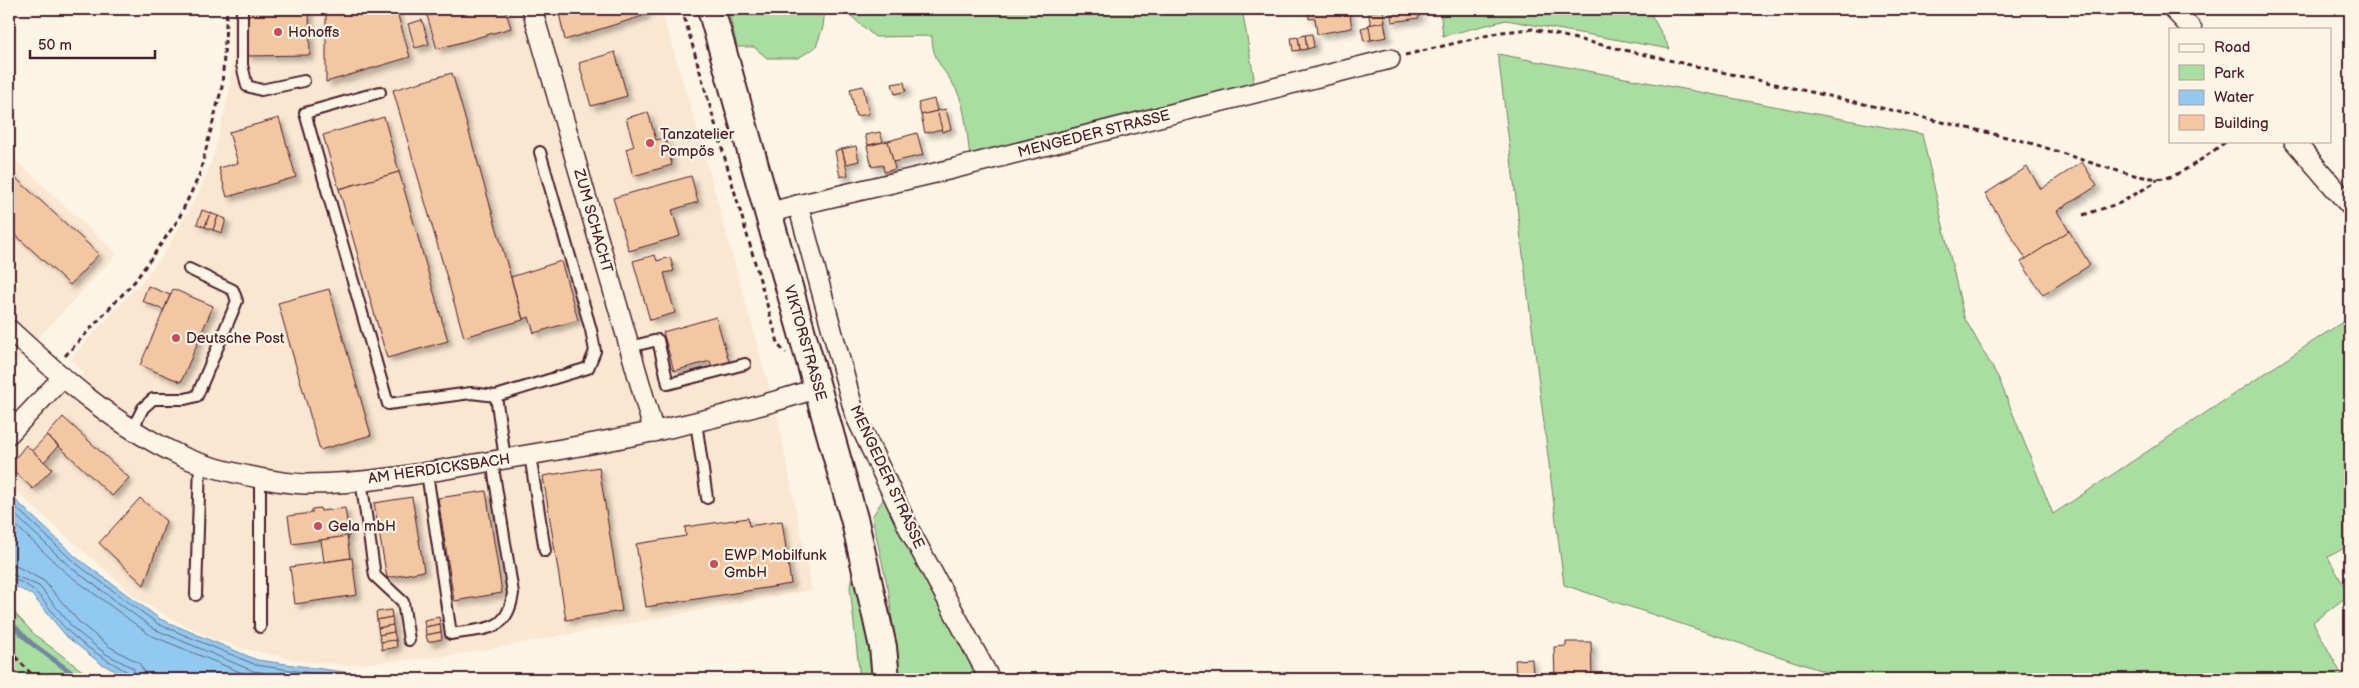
<svg xmlns="http://www.w3.org/2000/svg" width="2359" height="688" font-family="'Balsamiq Sans',sans-serif">
<style>
.built{fill:#f9e7d1}
.green{fill:#a9dea1;stroke:#7a7e66}
.water{fill:#91c9f0;stroke:#7585a1}
.lines{fill:none;stroke-linecap:round;stroke-linejoin:round}
.shore{stroke:#66637a;stroke-width:1}
.stream{stroke:#7585a1;stroke-width:5}
.building{fill:#f3c7a2;stroke:#4a1f2b;filter:url(#shadow)}
.service-casing{stroke:#4a1f2b;stroke-width:14}
.minor-casing{stroke:#4a1f2b;stroke-width:22}
.secondary-casing{stroke:#4a1f2b;stroke-width:30}
.path{stroke:#4a1f2b;stroke-width:3;stroke-dasharray:5 4;stroke-linecap:butt}
.service{stroke:#fcf5e5;stroke-width:10}
.minor{stroke:#fcf5e5;stroke-width:19}
.secondary{stroke:#fcf5e5;stroke-width:26}
.poi-dot{fill:#d1495b;stroke:#fcf5e5;stroke-width:2}
.labels{text-anchor:middle;dominant-baseline:central;stroke-width:4.5;stroke-linejoin:round;paint-order:stroke}
.poi-label{font-size:15px;fill:#4a1f2b;stroke:#fcf5e5;text-anchor:start}
.street-label{font-size:15px;fill:#4a1f2b;stroke:#fcf5e5}
</style>
<defs>
<filter id="shadow"><feDropShadow dx="4.5" dy="4.5" stdDeviation="2.5" flood-color="#0004"/></filter>
</defs>
<rect width="100%" height="100%" fill="#fcf5e5"/>
<filter id="ink" filterUnits="userSpaceOnUse"><feTurbulence type="fractalNoise" baseFrequency=".02" numOctaves="2"/><feDisplacementMap in="SourceGraphic" scale="10" xChannelSelector="R" yChannelSelector="G"/><feConvolveMatrix kernelMatrix="1 2 1 2 8 2 1 2 1" color-interpolation-filters="sRGB"/></filter>
<g filter="url(#ink)">
<g class="built">
<polygon points="233,9 661,9 698,131 778,419 812,590 450,656 346,665 301,661 250,650 214,639 170,618 135,597 9,485 9,447 45,408 84,373 70,359 146,277 167,249 199,192 212,161 229,93 232,60"/>
<polygon points="9,154 117,254 9,369"/>
</g>
<g class="green">
<polygon points="728,9 825,9 823,27 816,47 798,58 767,58 754,47 737,47"/>
<path d="M843 9H1242L1254 78 1251 85 970 156C967 135 966 110 957 91 946 70 932 62 932 36L875 37Z"/>
<polygon points="1440,9 1648,9 1670,49 1506,20 1443,36"/>
<polygon points="1498,54 1922,134 1964,317 1999,379 2053,514 2350,317 2350,545 2328,557 2349,595 2313,622 2344,679 1856,679 1826,672 1564,585"/>
<polygon points="884,498 983,679 899,679 889,593 872,517"/>
<polygon points="853,567 879,679 860,679 850,587"/>
<polygon points="9,607 35,635 93,679 9,679"/>
</g>
<g class="water">
<polygon points="9,494 77,558 160,619 257,660 351,673 359,679 130,679 100,663 67,637 32,595 9,583"/>
<polygon points="9,667 23,679 9,679"/>
</g>
<g class="lines">
<g class="shore">
<polyline points="9,501 74,562 158,624 256,665 350,679"/>
<polyline points="9,509 70,567 154,629 253,671 302,679"/>
<polyline points="9,519 65,572 150,635 257,679"/>
<polyline points="9,565 18,567 44,581 80,623 110,647 139,663 144,671 145,679"/>
<polyline points="9,573 39,586 74,629 106,654 133,668 138,679"/>
<path d="M9 579C39 582 51 616 71 634 89 650 109 661 129 673L131 679"/>
</g>
<polyline class="stream" points="9,621 31,643 80,679"/>
</g>
<g class="building">
<polygon points="246,9 309,9 310,55 247,56"/>
<polygon points="326,9 396,9 410,57 326,82"/>
<polygon points="437,9 505,9 511,28 437,49 426,12"/>
<polygon points="558,9 645,9 646,15 565,40"/>
<polygon points="1308,9 1349,9 1352,28 1317,34 1315,18 1309,19"/>
<polygon points="1390,9 1418,9 1419,18 1392,22"/>
<polygon points="1383,10 1385,22 1371,25 1368,12"/>
<polygon points="422,20 429,44 415,48 408,24"/>
<polygon points="1384,22 1387,37 1371,40 1368,25"/>
<polygon points="1369,26 1371,40 1364,41 1361,28"/>
<polygon points="1312,34 1314,47 1307,49 1305,35"/>
<polygon points="1305,35 1307,49 1300,50 1298,37"/>
<polygon points="1298,37 1300,50 1293,51 1291,38"/>
<polygon points="615,52 627,96 591,106 579,63"/>
<polygon points="452,73 523,320 464,337 393,90"/>
<polygon points="904,82 906,91 895,94 892,84"/>
<polygon points="863,86 869,114 856,116 850,89"/>
<polygon points="934,99 937,111 921,115 918,103"/>
<polygon points="946,109 951,129 942,132 937,111"/>
<polygon points="937,111 942,129 925,133 921,115"/>
<polygon points="648,112 656,140 665,138 672,165 633,176 626,149 634,146 626,118"/>
<polygon points="384,117 399,172 339,189 323,135"/>
<polygon points="279,118 296,177 227,197 219,168 238,163 229,132"/>
<polygon points="880,132 883,142 868,145 865,135"/>
<polygon points="917,133 923,155 893,162 888,141"/>
<polygon points="888,141 895,169 884,172 883,165 872,167 867,146"/>
<polygon points="856,146 859,161 846,164 842,149"/>
<polygon points="842,149 848,175 840,177 835,151"/>
<polygon points="2082,162 2097,186 2057,211 2069,231 2026,259 1985,194 2027,167 2041,189"/>
<polygon points="9,172 99,254 70,285 9,229"/>
<polygon points="399,172 448,341 387,358 339,189"/>
<polygon points="691,176 698,202 672,210 680,236 629,251 613,198"/>
<polygon points="202,210 210,213 205,227 197,224"/>
<polygon points="210,213 218,216 213,230 205,227"/>
<polygon points="218,216 226,219 222,233 213,230"/>
<polygon points="2069,231 2090,265 2043,295 2021,262"/>
<polygon points="655,255 657,261 670,257 674,271 664,273 675,313 650,320 633,261"/>
<polygon points="561,261 578,320 534,333 529,317 523,319 511,277"/>
<polygon points="148,286 170,295 164,310 142,301"/>
<polygon points="173,289 213,306 181,382 140,365"/>
<polygon points="329,289 371,435 320,450 278,303"/>
<polygon points="716,317 730,365 713,370 710,361 674,371 663,332"/>
<polygon points="63,417 129,478 112,496 47,435"/>
<polygon points="47,435 58,446 44,462 32,451"/>
<polygon points="26,445 52,469 33,489 9,466"/>
<polygon points="599,467 622,611 566,620 543,476"/>
<polygon points="486,491 502,593 454,601 438,498"/>
<polygon points="412,497 424,571 387,578 374,503"/>
<polygon points="140,498 166,521 144,585 99,543"/>
<polygon points="320,508 321,511 345,508 349,536 292,544 288,516 312,513 312,509"/>
<polygon points="748,518 749,526 782,521 791,584 646,607 636,544 686,536 685,527"/>
<polygon points="347,536 350,558 324,562 321,540"/>
<polygon points="352,558 357,595 295,604 290,567"/>
<polygon points="391,610 392,617 377,620 376,612"/>
<polygon points="392,617 393,625 378,628 377,620"/>
<polygon points="439,617 440,624 425,627 424,620"/>
<polygon points="440,624 441,632 426,635 425,627"/>
<polygon points="393,625 394,632 379,635 378,628"/>
<polygon points="394,632 396,640 381,642 379,635"/>
<polygon points="441,632 442,639 428,642 426,635"/>
<polygon points="396,640 397,647 382,650 381,642"/>
<polygon points="1566,642 1591,642 1592,679 1555,679 1554,647 1566,646"/>
<polygon points="1532,659 1533,679 1516,679 1515,660"/>
</g>
<g class="lines">
<defs>
<g id="service">
<polyline points="242,9 242,65 247,86 261,90 304,81"/>
<polyline points="380,92 305,113 388,404 471,393 496,396"/>
<polyline points="629,347 658,340 668,384 745,364"/>
<polyline points="696,422 707,498"/>
<polyline points="133,428 143,408 153,399 185,399 197,396 237,301 233,290 189,269"/>
<polyline points="530,455 545,551"/>
<polyline points="505,459 496,396 588,368 595,351 591,330 540,152"/>
<path d="M427 473 451 634C485 628 508 633 513 593L492 461"/>
<polyline points="361,480 375,576 403,602 409,640"/>
<polyline points="196,595 200,462"/>
<polyline points="260,627 260,477"/>
</g>
<g id="minor">
<polyline points="532,9 654,432"/>
<polyline points="2173,9 2192,29"/>
<polyline points="2294,141 2350,206"/>
<polyline points="798,205 948,170 1390,59"/>
<polyline points="768,213 798,205 855,415 910,531 990,679"/>
<path d="M9 329C61 377 114 425 179 455 208 469 274 483 306 484 369 484 430 472 492 461 602 443 711 423 818 388"/>
<polyline points="9,434 62,378"/>
</g>
<polyline id="secondary" points="711,9 855,522 883,647 886,679"/>
</defs>
<use href="#service" class="service-casing"/>
<use href="#minor" class="minor-casing"/>
<use href="#secondary" class="secondary-casing"/>
<g class="path">
<polyline points="682,9 779,346 786,353"/>
<path d="M1405 55 1502 32 1533 29C1696 67 1860 102 2023 141 2056 149 2137 183 2166 178 2184 174 2211 152 2227 141"/>
<polyline points="2083,215 2120,203 2156,182 2157,178"/>
<polyline points="65,356 135,281 178,220 199,176 222,87 227,9"/>
<polyline points="9,650 36,679"/>
</g>
<use href="#service" class="service"/>
<use href="#minor" class="minor"/>
<use href="#secondary" class="secondary"/>
</g>
</g>
<g class="poi-dot">
<circle cx="278" cy="32" r="5"/>
<circle cx="650" cy="143" r="5"/>
<circle cx="176" cy="338" r="5"/>
<circle cx="318" cy="526" r="5"/>
<circle cx="714" cy="564" r="5"/>
</g>
<g class="labels">
<g class="poi-label">
<text x="288" y="32">Hohoffs</text>
<text x="660" y="134">Tanzatelier<tspan x="660" dy="17">Pompös</tspan></text>
<text x="186" y="338">Deutsche Post</text>
<text x="328" y="526">Gela mbH</text>
<text x="724" y="555">EWP Mobilfunk<tspan x="724" dy="17">GmbH</tspan></text>
</g>
<g class="street-label">
<text transform="translate(1094 134) rotate(-14)">MENGEDER STRASSE</text>
<text transform="translate(593 221) rotate(74)">ZUM SCHACHT</text>
<text transform="translate(805 343) rotate(74)">VIKTORSTRASSE</text>
<text transform="translate(439 469) rotate(-8)">AM HERDICKSBACH</text>
<text transform="translate(887 477) rotate(65)">MENGEDER STRASSE</text>
</g>
</g>
<rect width="2359" height="688" fill="none" stroke="#fcf5e5" stroke-width="30"/>
<rect x="15" y="15" width="2329" height="658" fill="none" stroke="#4a1f2b" stroke-width="2" filter="url(#ink)"/>
<rect x="2169" y="28" width="162" height="115" fill="#fcf5e5" stroke="#b59f9b"/>
<rect x="2179" y="44" width="25" height="8" fill="#fcf5e5" stroke="#b59f9b"/>
<text x="2214" y="52" font-size="15" fill="#4a1f2b">Road</text>
<rect x="2179" y="65" width="25" height="15" fill="#a9dea1" stroke="#b59f9b"/>
<text x="2214" y="78" font-size="15" fill="#4a1f2b">Park</text>
<rect x="2179" y="90" width="25" height="15" fill="#91c9f0" stroke="#b59f9b"/>
<text x="2214" y="102" font-size="15" fill="#4a1f2b">Water</text>
<rect x="2179" y="115" width="25" height="15" fill="#f3c7a2" stroke="#b59f9b"/>
<text x="2214" y="128" font-size="15" fill="#4a1f2b">Building</text>
<path d="M30 50v8h125v-8" fill="none" stroke="#4a1f2b" stroke-width="2.5"/>
<text x="38" y="50" font-size="15" fill="#4a1f2b" stroke="#fcf5e5" stroke-width="4" paint-order="stroke">50 m</text>
</svg>
